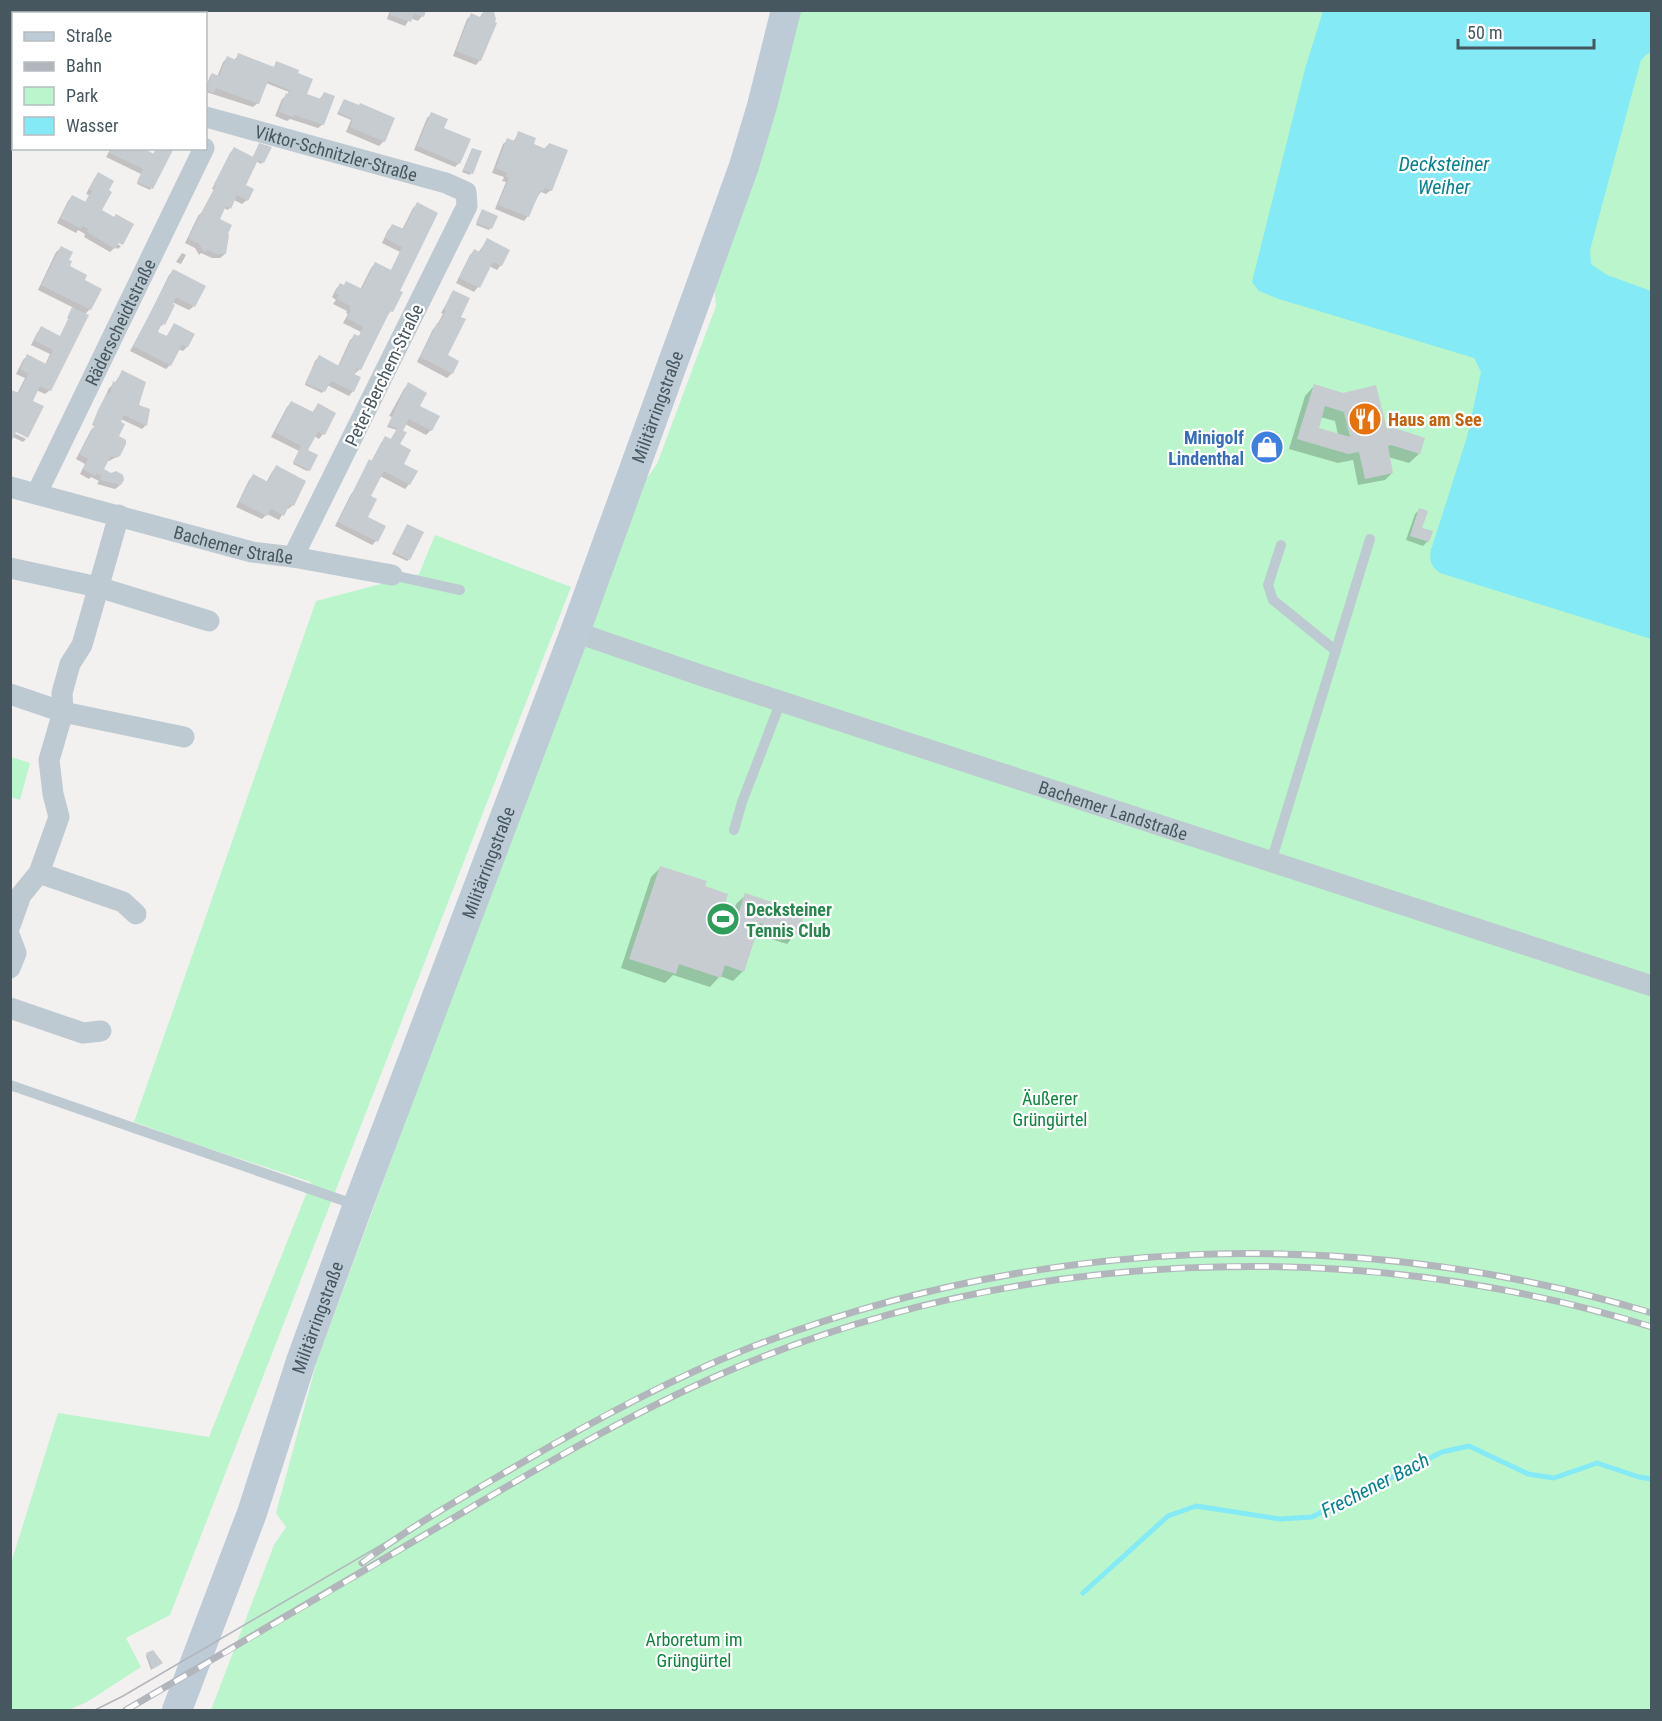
<svg xmlns="http://www.w3.org/2000/svg" width="1662" height="1721" font-family="'Roboto Condensed',sans-serif">
<style>
.green{fill:#bbf5cb}
.water{fill:#83eaf6}
.shadow{fill:#0003;fill-rule:evenodd}
.lines{fill:none;stroke-linecap:round;stroke-linejoin:round}
.stream{stroke:#83eaf6;stroke-width:5}
.building{fill:#c7ccd0;fill-rule:evenodd}
.lane{stroke:#bdcad1;stroke-width:10}
.street{stroke:#bdcad1;stroke-width:21}
.secondary{stroke:#bccbd6;stroke-width:30}
.tram{stroke:#b2b6bc;stroke-width:1.5}
.rail-casing{stroke:#b2b6bc;stroke-width:7}
.rail{stroke:#fff;stroke-width:4.5;stroke-dasharray:14;stroke-linecap:butt}
.labels{text-anchor:middle;dominant-baseline:central;stroke-width:4.5;stroke-linejoin:round;paint-order:stroke}
.street-label{font-size:18px;fill:#465760;stroke:#fff}
.food-label{font-size:18px;font-weight:bold;fill:#c56008;stroke:#fff;text-anchor:start}
.shop-label{font-size:18px;font-weight:bold;fill:#366cbe;stroke:#fff;text-anchor:end}
.leisure-label{font-size:18px;font-weight:bold;fill:#27864d;stroke:#fff;text-anchor:start}
.park-label{font-size:18px;fill:#0c863d;stroke:#fff}
.water-label{font-size:20px;font-style:italic;fill:#04818f;stroke:#fff}
</style>
<rect width="100%" height="100%" fill="#f3f0f0"/>
<g class="green">
<polygon points="798,11 1651,11 1651,1710 211,1710 274,1545 286,1527 276,1513 317,1361 639,489 657,464 716,306 714,285"/>
<polygon points="435,535 571,587 170,1615 126,1638 141,1667 87,1702 68,1710 11,1710 11,1563 58,1413 209,1437 311,1182 195,1144 134,1122 316,601 419,574"/>
<polygon points="11,757 30,763 20,800 11,797"/>
</g>
<path class="water" d="M1323 11H1651V52L1647 54 1641 60 1590 250 1591 264 1607 275 1651 291V639L1440 573C1431 566 1429 561 1431 550L1467 437 1481 372 1474 358 1279 299 1259 291 1252 282 1305 69Z"/>
<g class="shadow">
<polygon points="390,10 424,10 422,16 418,21 410,18 405,26 387,19"/>
<polygon points="483,14 480,60 476,65 453,56 467,19 472,15 479,18"/>
<polygon points="239,55 273,68 276,63 305,95 319,100 324,93 323,124 318,128 290,119 287,121 275,116 282,99 287,95 289,92 266,83 258,103 253,107 206,92 206,87 210,76 212,74 217,77 223,62 227,58 234,60"/>
<polygon points="344,100 384,141 379,146 346,132 351,120 337,114"/>
<polygon points="432,114 442,129 459,163 455,167 414,150 427,118"/>
<polygon points="519,132 532,145 544,149 549,144 551,190 546,194 541,192 538,196 528,216 524,221 495,209 506,182 502,181 504,177 492,173 503,144 508,140 513,142"/>
<polygon points="258,147 263,162 261,164 256,161 244,186 247,200 242,204 234,200 228,210 224,208 217,219 226,234 225,254 220,258 212,258 201,253 199,255 195,248 185,243 198,216 202,212 214,190 212,189 230,153 234,149 252,158"/>
<polygon points="111,148 139,148 153,155 156,148 172,148 150,190 137,184 141,174 106,157"/>
<polygon points="472,149 480,152 470,175 462,172"/>
<polygon points="98,174 107,191 100,211 111,241 121,246 118,249 115,247 110,252 84,237 85,234 78,230 76,233 57,223 68,201 72,197 85,203 89,195 86,194 94,179"/>
<polygon points="418,204 391,311 387,316 360,369 353,375 353,391 349,396 327,385 322,393 305,385 315,361 319,357 338,366 350,340 355,336 358,338 361,332 343,323 348,314 346,313 347,311 333,304 336,300 332,297 336,289 340,285 360,290 371,268 375,264 391,271 400,252 382,243 388,230 393,226 402,230 413,208"/>
<polygon points="481,213 496,217 489,230 476,225"/>
<polygon points="487,240 501,265 497,270 489,266 478,287 474,292 456,283 470,255 474,251 478,253"/>
<polygon points="61,248 68,267 83,281 90,309 84,315 50,390 45,394 36,390 14,433 26,439 23,442 13,437 17,394 25,378 16,374 23,360 27,356 45,365 50,354 31,345 37,333 42,328 60,337 69,319 67,318 74,308 38,290 56,252"/>
<polygon points="182,253 186,255 181,264 176,262"/>
<polygon points="173,271 194,306 189,310 172,302 173,306 163,324 162,326 160,325 156,332 166,337 174,325 187,347 183,351 178,349 170,365 166,369 130,351 147,320 169,275"/>
<polygon points="447,303 446,356 457,362 452,373 447,378 417,362 433,329 437,325 443,314 441,313"/>
<polygon points="122,372 146,425 142,429 121,419 118,435 118,456 109,461 107,460 102,470 111,475 120,485 115,489 97,484 99,481 91,477 89,479 80,474 85,464 76,459 91,430 95,426 92,425 109,388 114,384"/>
<polygon points="408,384 418,407 438,417 431,430 426,435 405,424 398,445 402,465 409,484 405,489 380,476 370,495 366,518 376,541 372,545 335,526 351,494 355,490 354,490 368,463 371,462 381,443 385,438 390,440 397,430 387,427 392,417 389,416 404,389"/>
<path d="M1314 386 1386 430 1419 454 1409 463 1388 457 1392 473 1385 480 1358 485 1353 460 1338 463 1289 449 1305 396ZM1320 417 1335 421 1338 435 1317 429Z"/>
<polygon points="291,403 312,413 318,405 334,413 323,434 319,439 314,436 306,451 309,470 307,471 293,464 299,451 271,437 287,407"/>
<polygon points="1258,441 1270,456 1268,458 1257,454 1258,450 1254,449"/>
<polygon points="276,467 293,505 288,509 286,508 279,520 267,514 262,519 236,507 249,480 253,476 266,483 272,472"/>
<polygon points="1419,510 1420,528 1428,541 1423,546 1406,540 1415,514"/>
<polygon points="407,526 409,559 407,561 392,554"/>
<polygon points="660,868 703,887 721,912 732,915 736,904 746,895 796,934 787,944 755,934 743,971 733,981 720,976 710,987 673,975 665,983 621,968 651,877"/>
<polygon points="147,1654 159,1664 151,1670 146,1656"/>
</g>
<g class="lines">
<polyline class="stream" points="1083,1593 1168,1516 1196,1506 1280,1519 1312,1517 1442,1452 1469,1446 1528,1474 1554,1478 1597,1463 1639,1477 1652,1479"/>
</g>
<g class="building">
<polygon points="10,10 59,10 58,14 14,14 14,22 10,21"/>
<polygon points="87,10 130,10 130,11 122,14 85,14"/>
<polygon points="392,10 426,10 424,17 414,14 411,22 390,15"/>
<polygon points="487,10 494,12 496,19 495,22 497,23 481,61 456,51 471,13 480,17 482,13"/>
<polygon points="238,53 274,67 276,61 299,70 298,73 313,79 307,94 321,99 324,92 335,96 324,125 294,115 293,117 279,112 286,93 289,94 291,91 268,81 259,104 216,88 214,93 206,90 212,73 219,76 227,56 236,60"/>
<polygon points="10,81 14,83 14,115 10,120"/>
<polygon points="344,99 359,105 360,103 395,118 385,142 350,127 353,119 338,112"/>
<polygon points="431,112 448,119 444,128 471,139 460,164 417,146"/>
<polygon points="518,131 536,138 534,144 546,149 549,143 568,150 552,191 545,188 543,192 540,191 529,217 498,205 509,178 506,177 507,173 496,168 507,138 515,141"/>
<polygon points="259,143 272,147 264,163 258,160 246,185 254,189 248,201 237,195 231,209 226,206 220,219 232,225 228,234 229,235 226,254 218,254 218,255 207,250 204,252 199,244 188,238 216,185 214,184 234,147 253,157"/>
<polygon points="112,148 142,148 154,154 157,148 174,148 153,189 137,182 143,169 110,153"/>
<polygon points="472,148 482,151 473,174 463,170"/>
<polygon points="98,172 114,181 109,190 112,192 102,210 114,217 116,214 134,224 123,245 119,243 115,249 87,232 88,229 83,226 81,229 60,218 72,195 86,202 92,191 89,189"/>
<polygon points="417,202 438,213 400,291 403,292 393,312 390,311 361,370 357,368 354,374 361,377 354,392 331,381 325,392 305,383 319,355 339,366 354,334 359,336 363,327 347,318 351,310 349,309 350,306 337,299 339,295 335,293 340,283 344,285 346,281 362,289 375,262 391,270 402,247 385,238 392,224 404,229"/>
<polygon points="482,209 498,216 492,229 476,223"/>
<polygon points="487,238 510,250 502,266 493,262 480,288 459,278 474,249 480,252"/>
<polygon points="61,246 73,252 69,260 72,261 70,266 87,275 85,280 102,289 91,310 41,285"/>
<polygon points="173,269 206,286 195,307 176,297 173,304 175,305 165,325 162,323 158,332 167,336 174,323 195,334 188,347 182,345 171,366 133,346"/>
<polygon points="453,290 470,298 461,317 466,319 448,355 459,361 453,374 420,357 437,323 439,324 446,310 444,308"/>
<polygon points="72,307 89,315 51,391 40,386 33,401 44,406 28,438 16,432 10,444 10,391 11,390 19,393 28,374 20,369 27,354 46,364 53,350 34,340 41,326 60,336 69,317 68,316"/>
<polygon points="122,370 146,382 139,405 150,409 147,426 124,415 121,422 125,424 119,436 126,440 126,444 120,456 116,458 111,456 104,469 111,473 116,471 123,475 124,480 121,485 100,480 102,476 96,473 95,476 83,469 88,459 79,454 95,425 93,423 98,410 107,393 110,394 113,381 116,383"/>
<polygon points="408,382 427,393 420,406 440,416 432,431 409,419 403,431 407,432 400,444 411,450 404,464 418,471 410,485 384,471 371,496 377,499 368,517 386,526 378,542 338,522 369,459 372,461 385,436 391,439 397,428 388,425"/>
<path d="M1314 384 1343 393 1376 385 1387 429 1391 427 1425 438 1420 454 1391 445 1388 446 1393 473 1365 479 1359 452 1348 454 1297 439ZM1325 406 1344 412 1350 437 1319 428Z"/>
<polygon points="291,401 313,412 318,403 336,413 325,435 318,432 308,450 318,455 310,471 293,462 301,446 275,432"/>
<polygon points="1262,439 1275,443 1271,457 1258,453 1259,449 1255,447 1257,440 1261,441"/>
<polygon points="276,465 306,481 294,506 290,504 284,516 271,509 267,516 239,502 253,474 268,482"/>
<polygon points="1419,508 1428,511 1422,528 1433,531 1429,542 1410,536"/>
<polygon points="407,524 424,532 410,560 393,552"/>
<polygon points="660,866 707,881 705,886 728,894 723,911 738,915 745,893 805,913 798,935 760,923 744,972 725,965 721,978 679,964 676,974 629,959"/>
<polygon points="153,1650 163,1663 153,1669 146,1653"/>
</g>
<g class="lines">
<g class="lane">
<polyline points="1281,545 1268,585 1273,600 1336,651"/>
<polyline points="392,575 460,590"/>
<polyline points="734,830 742,802 781,701"/>
<polyline points="1271,862 1370,539"/>
<polyline points="10,1085 356,1205"/>
</g>
<g class="street">
<polyline points="10,50 14,51"/>
<path id="s1" d="M206 117 446 183 466 192 467 206 293 557"/>
<path id="s2" d="M10 487 252 552 293 557 392 575"/>
<path id="s3" d="M37 493 204 148"/>
<polyline points="10,568 98,587 209,621"/>
<path id="s4" d="M575 632 706 677 1652 986"/>
<polyline points="10,694 63,712 184,737"/>
<polyline points="39,873 123,902 136,914"/>
<polyline points="10,926 21,895 39,873 59,817 53,794 49,760 63,712 62,693 70,664 82,645 119,515"/>
<polyline points="10,937 16,953 10,968"/>
<polyline points="10,1008 83,1033 101,1031"/>
</g>
<path class="secondary" id="s5" d="M177 1710 252 1513 301 1361 358 1205 575 632 708 266 744 166 762 106 786 10"/>
<g class="tram">
<polyline points="95,1710 123,1696 446,1507"/>
<polyline points="125,1710 137,1704"/>
</g>
<defs>
<g id="rail">
<path d="M362 1563C411 1526 465 1496 518 1465 591 1422 666 1381 744 1350 1035 1235 1353 1223 1652 1313"/>
<path d="M126 1710C230 1650 334 1589 438 1527 530 1473 621 1418 719 1375 1009 1248 1350 1233 1652 1327"/>
</g>
</defs>
<use href="#rail" class="rail-casing"/>
<use href="#rail" class="rail"/>
</g>
<defs>
<symbol id="restaurant-disc" viewBox="-11 -11 22 22"><circle r="9.5" fill="#e8710a" stroke="#fff"/><path d="M-5-6h1v4h1v-4h1v4h1v-4h1v5L-1.5 .5V6h-2V.5L-5-1ZM5-6V6H3V1.5H1.5Q1.5-4 5-6Z" fill="#fff"/></symbol>
<symbol id="shop-disc" viewBox="-11 -11 22 22"><circle r="9.5" fill="#3f7fe0" stroke="#fff"/><path d="M-5-2.5h2.3a2.7 3.5 0 0 1 5.4 0H5L5.5 6h-11ZM-1.5-2.5h3a1.5 2.3 0 0 0-3 0Z" fill="#fff"/></symbol>
<symbol id="stadium-disc" viewBox="-11 -11 22 22"><circle r="9.5" fill="#2e9e5b" stroke="#fff"/><path d="M0-5a6.5 5 0 1 0 0 10a6.5 5 0 1 0 0-10ZM-3.5-1.8h7v3.6h-7Z" fill="#fff"/></symbol>
</defs>
<g fill-rule="evenodd">
<use href="#restaurant-disc" x="1346" y="400" width="38" height="38"/>
<use href="#shop-disc" x="1248" y="428" width="38" height="38"/>
<use href="#stadium-disc" x="704" y="900" width="38" height="38"/>
</g>
<g class="labels">
<g class="street-label">
<text stroke="none"><textPath href="#s1" startOffset="135">Viktor-Schnitzler-Straße</textPath></text>
<text stroke="none"><textPath href="#s3" startOffset="190">Räderscheidtstraße</textPath></text>
<text transform="translate(384 375) rotate(-64)">Peter-Berchem-Straße</text>
<text stroke="none"><textPath href="#s5" startOffset="1389">Militärringstraße</textPath></text>
<text stroke="none"><textPath href="#s2" startOffset="231">Bachemer Straße</textPath></text>
<text stroke="none"><textPath href="#s4" startOffset="567">Bachemer Landstraße</textPath></text>
<text stroke="none"><textPath href="#s5" startOffset="903">Militärringstraße</textPath></text>
<text stroke="none"><textPath href="#s5" startOffset="417">Militärringstraße</textPath></text>
</g>
<g class="food-label">
<text x="1388" y="419">Haus am See</text>
</g>
<g class="shop-label">
<text x="1244" y="437">Minigolf<tspan x="1244" dy="21">Lindenthal</tspan></text>
</g>
<g class="leisure-label">
<text x="746" y="909">Decksteiner<tspan x="746" dy="21">Tennis Club</tspan></text>
</g>
<g class="park-label">
<text x="1050" y="1098">Äußerer<tspan x="1050" dy="21">Grüngürtel</tspan></text>
<text x="694" y="1639">Arboretum im<tspan x="694" dy="21">Grüngürtel</tspan></text>
</g>
<g class="water-label">
<text x="1444" y="164">Decksteiner<tspan x="1444" dy="23">Weiher</tspan></text>
<text transform="translate(1375 1485) rotate(-27)">Frechener Bach</text>
</g>
</g>
<rect width="1662" height="1721" fill="none" stroke="#465760" stroke-width="24"/>
<rect x="12" y="12" width="195" height="138" fill="#ffffff" stroke="#b5bcbf" stroke-width="1.5"/>
<rect x="24" y="32" width="30" height="9" fill="#bccbd6" stroke="#b5bcbf" stroke-width="1.5"/>
<text x="66" y="42" font-size="18" fill="#465760">Straße</text>
<rect x="24" y="62" width="30" height="9" fill="#b2b6bc" stroke="#b5bcbf" stroke-width="1.5"/>
<text x="66" y="72" font-size="18" fill="#465760">Bahn</text>
<rect x="24" y="87" width="30" height="18" fill="#bbf5cb" stroke="#b5bcbf" stroke-width="1.5"/>
<text x="66" y="102" font-size="18" fill="#465760">Park</text>
<rect x="24" y="117" width="30" height="18" fill="#83eaf6" stroke="#b5bcbf" stroke-width="1.5"/>
<text x="66" y="132" font-size="18" fill="#465760">Wasser</text>
<path d="M1458 39v9h136v-9" fill="none" stroke="#465760" stroke-width="3"/>
<text x="1467" y="39" font-size="18" fill="#465760" stroke="#ffffff" stroke-width="4.5" paint-order="stroke">50 m</text>
</svg>
